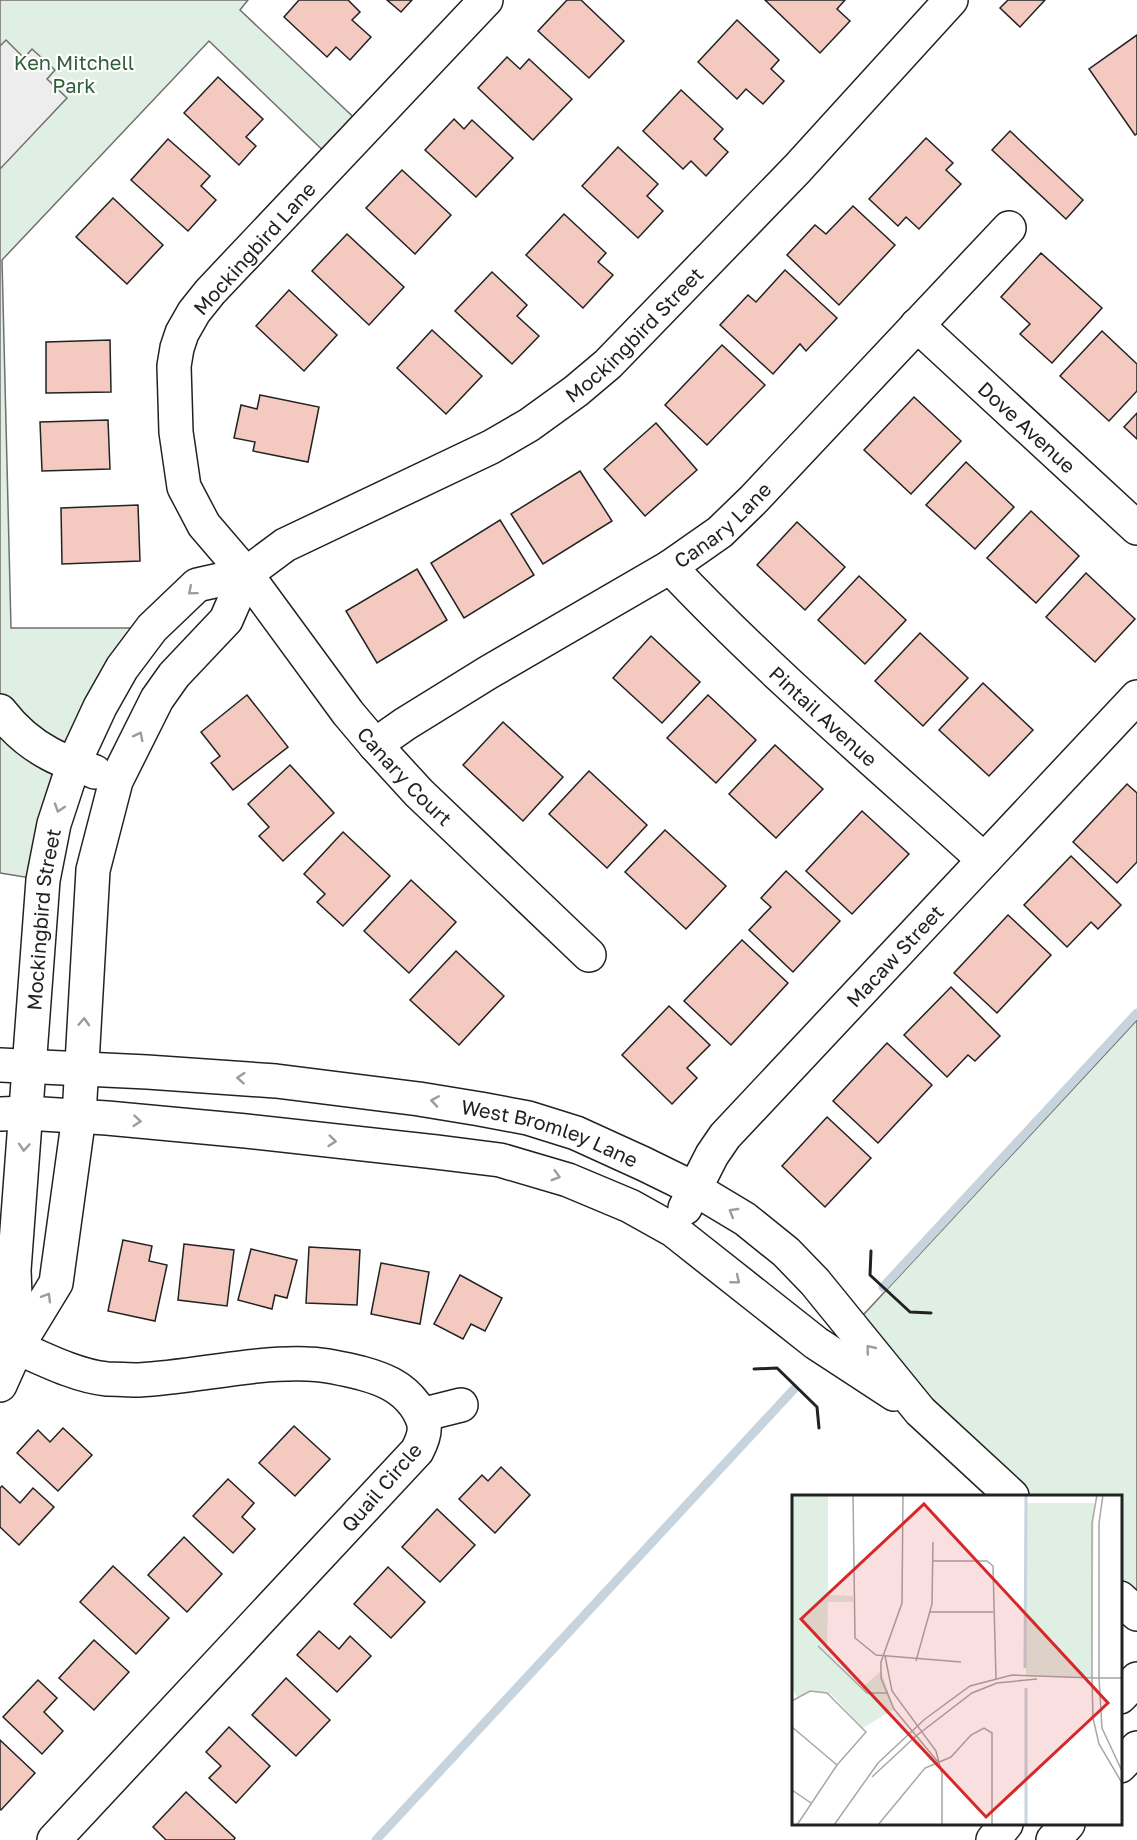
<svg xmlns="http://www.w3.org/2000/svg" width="1137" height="1840" font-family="'Golos Text',sans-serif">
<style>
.green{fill:#e0efe3;stroke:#6f6f6f;stroke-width:1.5}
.parking{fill:#ededed;stroke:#6f6f6f;stroke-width:1.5}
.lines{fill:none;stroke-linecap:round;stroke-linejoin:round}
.stream{stroke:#c7d3dd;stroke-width:9}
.building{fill:#f3c9c0;stroke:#222;stroke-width:1.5}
.minor-casing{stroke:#222;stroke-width:36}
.major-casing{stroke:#222;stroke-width:36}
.minor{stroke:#fff;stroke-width:33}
.major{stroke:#fff;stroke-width:33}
.wall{stroke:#222;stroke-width:3}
.oneway{stroke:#9c9c9c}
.labels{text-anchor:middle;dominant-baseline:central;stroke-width:4.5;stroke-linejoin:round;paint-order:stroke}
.park-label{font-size:20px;fill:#2f5e38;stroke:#fff}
.street-label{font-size:20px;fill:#222;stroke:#fff}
.inset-river{fill:none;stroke:#c7d3dd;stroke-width:3}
.inset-road{fill:none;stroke:#a7a7a7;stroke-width:1.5}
.view{fill:#d62828;fill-opacity:0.15;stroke:#d62828;stroke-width:3}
.inset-edge{fill:none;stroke:#222;stroke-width:3}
</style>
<rect width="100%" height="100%" fill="#fff"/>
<g class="green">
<polygon points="0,0 248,0 240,10 365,128 334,161 209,41 2,260 11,628 152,628 122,668 43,880 0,873"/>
<polygon points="1137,1020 1137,1614 1121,1598 1120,1496 1012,1496 852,1327"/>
</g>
<polygon class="parking" points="6,40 24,58 32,49 55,70 47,79 67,98 0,169 0,46"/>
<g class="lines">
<g class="stream">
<polyline points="883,1287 1137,1013"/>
<polyline points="376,1840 794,1389"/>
</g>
</g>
<g class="building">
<polygon points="299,0 348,0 360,12 352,20 371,37 350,60 336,47 327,57 284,17"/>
<polygon points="387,0 412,0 401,12"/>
<polygon points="567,0 581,0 624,41 589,78 538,31"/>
<polygon points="765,0 845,0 837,9 850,21 820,53"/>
<polygon points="1008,0 1045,0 1020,27 1000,8"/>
<polygon points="737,20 779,60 771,69 784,81 763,104 746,89 737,99 698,62"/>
<polygon points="1137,35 1137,134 1135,135 1089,69"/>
<polygon points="507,57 520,69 529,59 572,99 533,140 478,88"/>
<polygon points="218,77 263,119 246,137 256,146 239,165 184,113"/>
<polygon points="681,90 723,129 714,139 728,152 706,176 691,161 683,169 643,131"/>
<polygon points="454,119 464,129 472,120 513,158 476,197 425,150"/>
<polygon points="1010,131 1083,200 1066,219 992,150"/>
<polygon points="926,138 953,163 946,170 961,184 919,229 906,217 898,226 869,199"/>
<polygon points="168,139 210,176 201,186 216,200 188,231 131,180"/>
<polygon points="618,147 658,184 647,196 663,211 638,238 582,186"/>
<polygon points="402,170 451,215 415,254 366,208"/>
<polygon points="113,198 163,245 127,284 76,237"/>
<polygon points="853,206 895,245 839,305 787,255 815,225 826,234"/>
<polygon points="564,214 606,253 598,262 613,275 583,308 526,255"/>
<polygon points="347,234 404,287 369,325 312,271"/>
<polygon points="1041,253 1102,308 1052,363 1020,334 1030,324 1001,297"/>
<polygon points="785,270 837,318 806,351 800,344 773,374 720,325 748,295 756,302"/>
<polygon points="492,272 527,305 517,316 539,336 512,364 455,311"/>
<polygon points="289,290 337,335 304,371 256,326"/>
<polygon points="432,330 482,376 446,414 397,368"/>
<polygon points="1102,331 1137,364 1137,391 1109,421 1060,376"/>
<polygon points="110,340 111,392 46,393 46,342"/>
<polygon points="722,345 765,385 707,445 665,405"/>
<polygon points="260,395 319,407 308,462 253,451 255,442 234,438 241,405 257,409"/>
<polygon points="914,397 961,441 911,494 864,450"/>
<polygon points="1137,413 1137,439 1124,427"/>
<polygon points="108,420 110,469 42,471 40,422"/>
<polygon points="656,423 697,470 645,516 604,469"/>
<polygon points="966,462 1014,507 975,549 926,505"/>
<polygon points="580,471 612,521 543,564 511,514"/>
<polygon points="138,505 140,561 62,564 61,508"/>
<polygon points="1031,511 1079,556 1036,603 987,558"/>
<polygon points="500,520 534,575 464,618 431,563"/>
<polygon points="797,522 845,567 805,610 757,565"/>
<polygon points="417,569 447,620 377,663 346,611"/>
<polygon points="1086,573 1135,619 1095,662 1046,617"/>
<polygon points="859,576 906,620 865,664 818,620"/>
<polygon points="920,633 968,678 923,726 875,681"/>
<polygon points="651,636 700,682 662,723 613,678"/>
<polygon points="983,683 1033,730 989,776 939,730"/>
<polygon points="247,695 288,747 233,790 211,763 220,756 201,732"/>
<polygon points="708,695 756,740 716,783 667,738"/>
<polygon points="503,722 563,777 523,821 463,765"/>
<polygon points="775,745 823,789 776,838 729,794"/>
<polygon points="290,765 334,813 283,861 259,836 269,827 248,804"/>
<polygon points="589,771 647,825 607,868 549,814"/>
<polygon points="1127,784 1137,793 1137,862 1117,883 1073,842"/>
<polygon points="862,811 909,854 852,914 806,871"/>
<polygon points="665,830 726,886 686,929 625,872"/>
<polygon points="343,832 390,876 343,926 317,902 325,894 304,874"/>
<polygon points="1071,856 1121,905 1098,929 1091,922 1067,947 1024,905"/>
<polygon points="786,871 840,921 793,972 749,930 771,907 761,898"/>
<polygon points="411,880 456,922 409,973 364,931"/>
<polygon points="1008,915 1051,955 997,1013 954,973"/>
<polygon points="742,940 788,983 731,1045 684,1001"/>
<polygon points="456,951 504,996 459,1045 410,1000"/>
<polygon points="951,987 1000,1036 975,1061 968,1055 947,1077 904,1035"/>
<polygon points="669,1006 710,1045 687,1068 697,1078 672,1104 622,1055"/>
<polygon points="887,1043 932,1085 878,1143 833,1101"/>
<polygon points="827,1117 871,1158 825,1207 782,1166"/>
<polygon points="123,1240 152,1246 149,1261 167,1265 155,1321 108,1311"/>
<polygon points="184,1244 234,1250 227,1306 178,1300"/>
<polygon points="309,1247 360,1250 357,1305 306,1303"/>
<polygon points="251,1249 297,1260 287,1298 275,1295 272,1309 238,1300"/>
<polygon points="381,1263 429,1272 420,1324 371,1314"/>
<polygon points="460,1275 502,1298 485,1331 471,1324 463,1339 434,1324"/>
<polygon points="294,1426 330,1459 295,1496 259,1463"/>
<polygon points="63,1428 92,1455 58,1491 17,1453 38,1430 50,1442"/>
<polygon points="501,1467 530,1495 495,1533 459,1499 482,1475 488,1481"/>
<polygon points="228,1479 254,1503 242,1517 255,1529 233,1553 193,1516"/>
<polygon points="2,1486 20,1503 33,1488 54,1507 19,1545 0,1527 0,1488"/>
<polygon points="437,1509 475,1545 440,1582 402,1547"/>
<polygon points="184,1537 222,1574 187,1612 148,1575"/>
<polygon points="113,1566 169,1618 136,1654 80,1602"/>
<polygon points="388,1567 425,1602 391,1638 354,1604"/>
<polygon points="319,1631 339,1649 350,1636 371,1656 337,1692 297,1655"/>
<polygon points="94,1640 129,1672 94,1710 59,1678"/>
<polygon points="286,1678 330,1720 296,1756 252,1715"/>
<polygon points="38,1680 57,1698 44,1712 63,1731 42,1754 3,1717"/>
<polygon points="229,1727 270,1766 236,1803 209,1778 221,1766 206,1752"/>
<polygon points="0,1740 35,1773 1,1810 0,1809"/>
<polygon points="186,1792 235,1838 234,1840 166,1840 153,1827"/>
</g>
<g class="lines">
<defs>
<g id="minor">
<path id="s1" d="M486 0 210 292 194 312 182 333 177 348 174 366 176 432 184 487 204 525 246 574 348 713 375 745 419 793 589 955"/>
<path id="s2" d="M917 325 1137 528"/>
<path id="s3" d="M670 567C768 671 878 764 984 860"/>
<path d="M0 711C13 728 31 744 50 754 64 762 81 766 95 772"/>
<path id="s4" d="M375 745 405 724 489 672 670 567 720 532 753 500 1009 228"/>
<path id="s5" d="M0 1065 147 1072 276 1081 419 1099 480 1109 528 1118 576 1133 644 1164 695 1189 745 1219 786 1252 815 1282 920 1411 1012 1496"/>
<polyline points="0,1114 26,1113 107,1118 246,1131 436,1152 500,1160 568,1180 630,1206 673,1230 816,1343 894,1394"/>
<path id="s6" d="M685 1208 712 1155 725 1136 1137 697"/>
<path d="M0 1340C32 1353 73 1376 107 1379 117 1379 129 1380 139 1380 195 1377 251 1362 307 1364 325 1364 344 1369 361 1373 383 1379 401 1386 415 1405 427 1423 427 1432 417 1451L54 1840"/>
<path id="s7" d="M17 1347 14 1270 43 880 54 824 74 763 100 707 122 668 152 628 197 585 246 574 285 545 491 447 529 425 576 391 608 364 797 169 951 0"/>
<polyline points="0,1385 17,1347 56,1283 79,1116 93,870 116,781 157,699 174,675 226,620 246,574"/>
<polyline points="421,1415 461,1405"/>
<polyline points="1120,1598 1137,1614"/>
</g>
<g id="major">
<polyline points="1120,1697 1137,1679"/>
<polyline points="1120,1766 1137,1748"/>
<polyline points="993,1840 1006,1824"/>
<polyline points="1053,1840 1068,1824"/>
</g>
</defs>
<use href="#minor" class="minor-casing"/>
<use href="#major" class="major-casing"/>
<use href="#minor" class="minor"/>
<use href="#major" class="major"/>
<g class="wall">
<polyline points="871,1251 870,1275 910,1312 931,1313"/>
<polyline points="754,1369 777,1368 817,1407 819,1428"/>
</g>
</g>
<defs><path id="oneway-chevron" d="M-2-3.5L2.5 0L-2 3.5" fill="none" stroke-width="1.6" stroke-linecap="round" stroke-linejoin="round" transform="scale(1.5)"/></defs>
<g class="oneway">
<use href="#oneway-chevron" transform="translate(192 591) rotate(140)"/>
<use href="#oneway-chevron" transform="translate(139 736) rotate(-63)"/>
<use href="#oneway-chevron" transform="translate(59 808) rotate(108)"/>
<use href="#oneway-chevron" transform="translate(84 1022) rotate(-87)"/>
<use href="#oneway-chevron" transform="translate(241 1078) rotate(-176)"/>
<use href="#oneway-chevron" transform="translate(435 1101) rotate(-171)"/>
<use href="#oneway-chevron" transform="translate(137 1121) rotate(5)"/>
<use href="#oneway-chevron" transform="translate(332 1141) rotate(6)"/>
<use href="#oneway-chevron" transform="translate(24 1147) rotate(94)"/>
<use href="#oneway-chevron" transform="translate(556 1176) rotate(16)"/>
<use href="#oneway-chevron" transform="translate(733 1212) rotate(-149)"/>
<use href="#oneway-chevron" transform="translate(736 1280) rotate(39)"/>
<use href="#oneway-chevron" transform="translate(47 1297) rotate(-59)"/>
<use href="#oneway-chevron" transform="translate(870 1349) rotate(-129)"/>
</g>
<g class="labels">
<g class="park-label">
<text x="74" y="62">Ken Mitchell<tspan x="74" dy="23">Park</tspan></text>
</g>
<g class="street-label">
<text transform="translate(254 248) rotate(-48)">Mockingbird Lane</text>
<text stroke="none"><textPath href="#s7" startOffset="1318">Mockingbird Street</textPath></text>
<text stroke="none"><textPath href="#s2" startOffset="150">Dove Avenue</textPath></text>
<text stroke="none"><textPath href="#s4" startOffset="412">Canary Lane</textPath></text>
<text stroke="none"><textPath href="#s3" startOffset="214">Pintail Avenue</textPath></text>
<text stroke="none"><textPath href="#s1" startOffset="972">Canary Court</textPath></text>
<text stroke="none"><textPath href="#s7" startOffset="429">Mockingbird Street</textPath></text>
<text stroke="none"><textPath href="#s6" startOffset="330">Macaw Street</textPath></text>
<text stroke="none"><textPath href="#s5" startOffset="556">West Bromley Lane</textPath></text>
<text transform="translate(381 1487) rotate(-49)">Quail Circle</text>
</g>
</g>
<g transform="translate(792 1495)">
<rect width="330" height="330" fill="#fff"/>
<path d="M0 0H36V100L61 101V107H36L35 151 73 190 89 176 102 214 71 233 40 200 23 196 5 202 0 193ZM234 8H302L300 183 234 181Z" fill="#e0efe3"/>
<path class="inset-river" d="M233 173 234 0M234 193V330"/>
<path class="inset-road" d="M61 0 63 143 84 160 169 167M111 0 110 108 89 167V183L102 214 146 267M140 66H195L201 71 204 184M138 117H201M26 151 75 198H96M93 161 100 196 144 256 150 279V330M124 166 140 109 141 47M307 183V28L311 0M307 183 310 233 330 276M330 183H300L301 223 307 249 330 288M0 206 18 196 35 198 74 237 45 270 5 330M0 232 45 270M80 282 124 241 180 198 205 188 245 184M0 295 19 308M42 330 86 268 133 224 178 191 220 180 300 183V28L305 0M86 330 133 273 159 262 179 240 192 233 200 238V330"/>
<path class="view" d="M132 9 316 208 194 322 9 124Z"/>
<rect width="330" height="330" class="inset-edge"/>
</g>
</svg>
